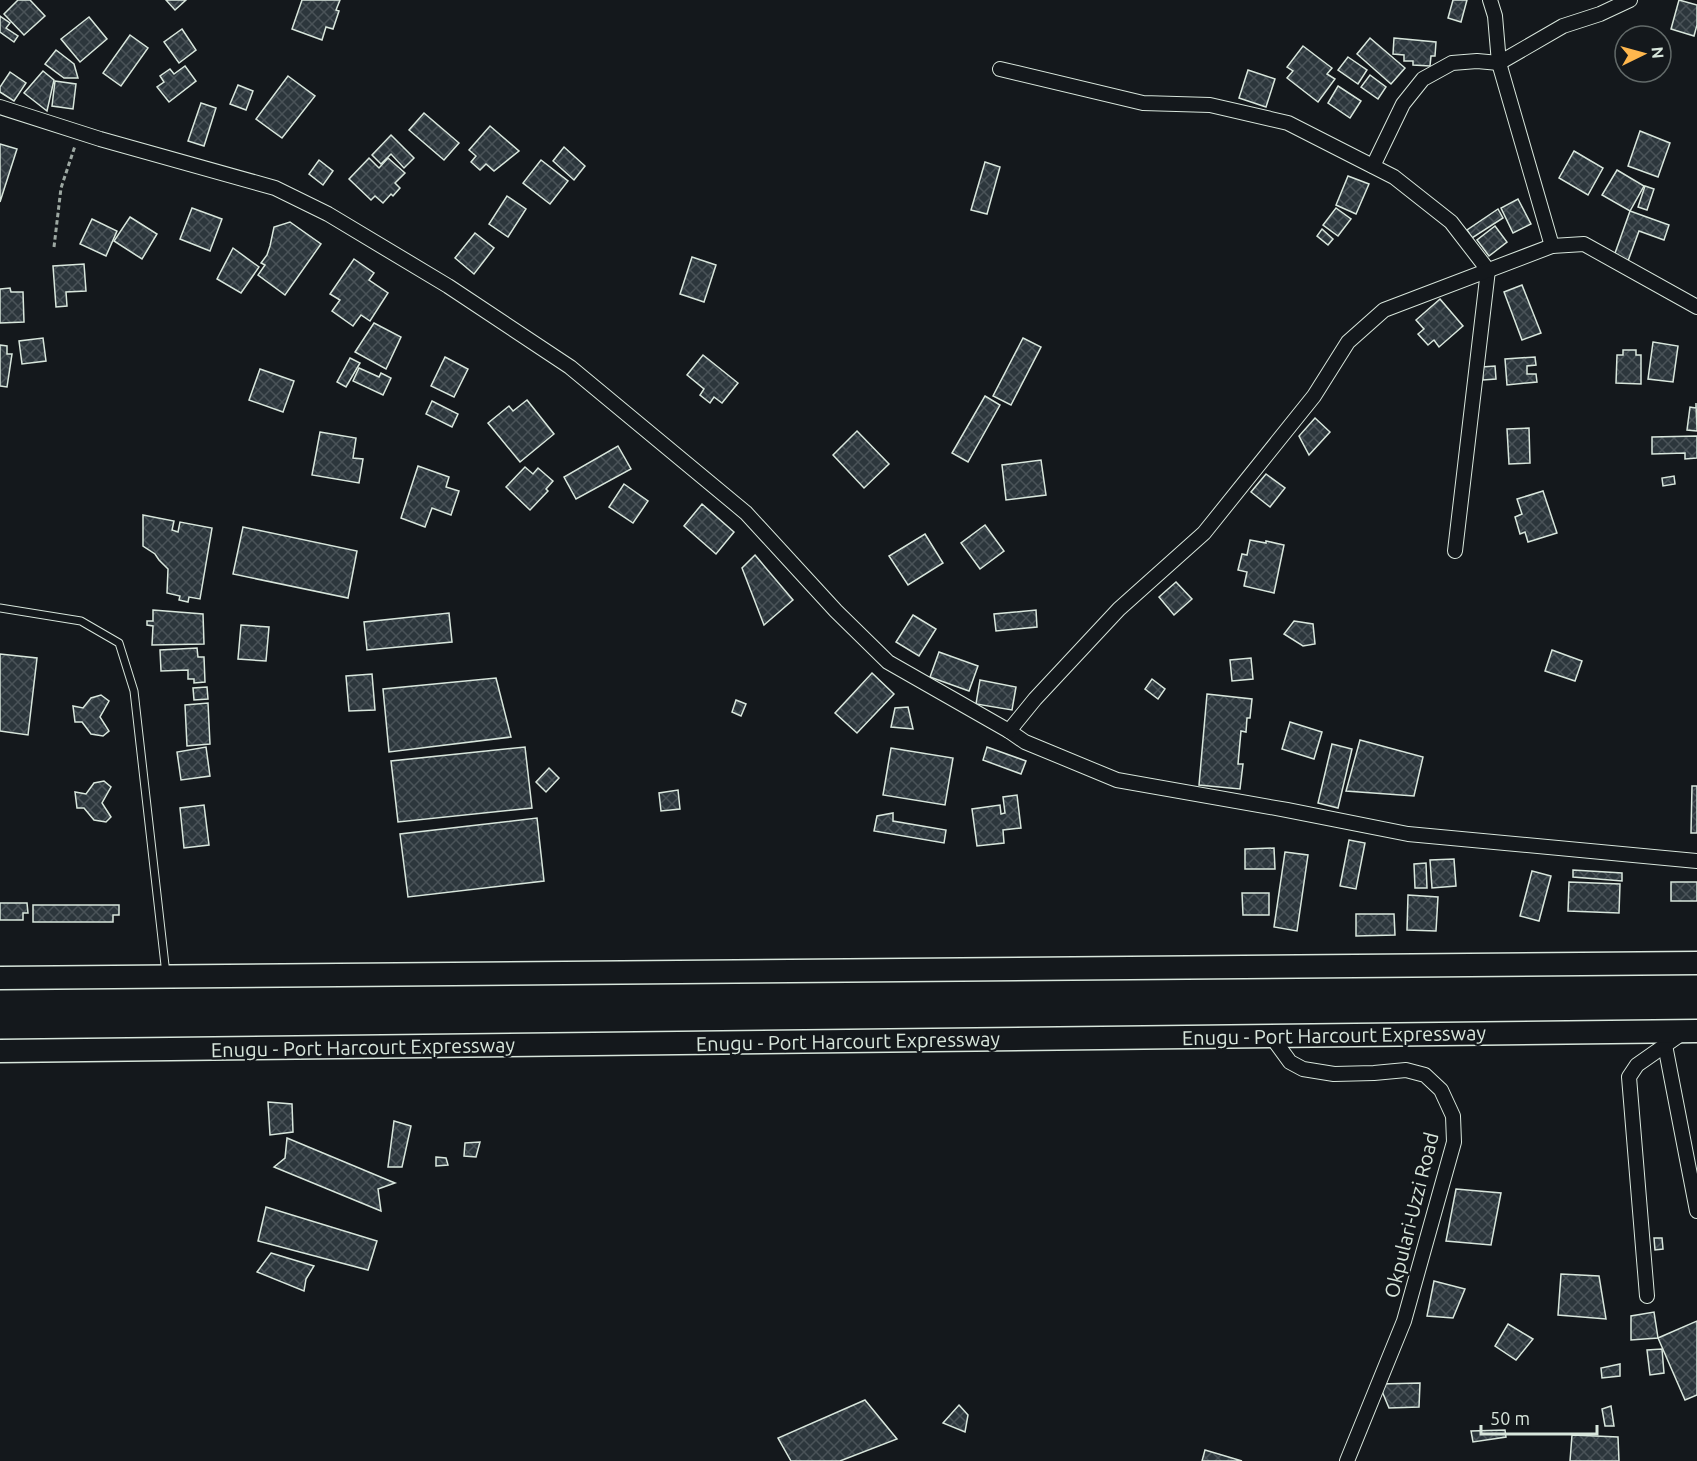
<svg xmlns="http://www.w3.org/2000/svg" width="1697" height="1461" font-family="Ubuntu,sans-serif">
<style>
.building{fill:url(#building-cross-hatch);stroke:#d8e6dc;stroke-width:1.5}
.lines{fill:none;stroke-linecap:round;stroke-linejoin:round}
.service-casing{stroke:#d8e6dc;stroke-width:9}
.minor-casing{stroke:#d8e6dc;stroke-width:16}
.trunk-casing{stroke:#d8e6dc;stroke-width:25}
.path{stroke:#9da8a2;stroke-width:3;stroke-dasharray:4.5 3;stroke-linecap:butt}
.service{stroke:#14181c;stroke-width:7}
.minor{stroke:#14181c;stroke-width:14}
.trunk{stroke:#14181c;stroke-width:22}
.labels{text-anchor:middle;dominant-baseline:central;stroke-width:4.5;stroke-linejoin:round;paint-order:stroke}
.street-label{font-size:20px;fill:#d8e6dc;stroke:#14181c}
</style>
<defs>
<pattern id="building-cross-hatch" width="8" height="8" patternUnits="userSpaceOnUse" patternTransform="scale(1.5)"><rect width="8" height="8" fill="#2c363c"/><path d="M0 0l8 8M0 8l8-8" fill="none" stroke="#4a5358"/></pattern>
</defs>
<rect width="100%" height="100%" fill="#14181c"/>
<g class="building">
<polygon points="18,0 30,0 45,16 24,35 4,14"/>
<polygon points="166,0 186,0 175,10"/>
<polygon points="302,0 340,0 336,10 339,11 333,29 326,27 322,40 292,29"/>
<polygon points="1453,0 1467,0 1461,22 1448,18"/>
<polygon points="1679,0 1697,5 1697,25 1694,36 1671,29"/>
<polygon points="0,16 10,23 6,28 18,36 14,42 0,32"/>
<polygon points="89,17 107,39 80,62 61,39"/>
<polygon points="182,29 196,50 179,63 164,42"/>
<polygon points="130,35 148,48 121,86 103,73"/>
<polygon points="1370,38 1405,68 1391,84 1357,54"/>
<polygon points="1394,38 1436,42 1435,56 1431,56 1430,66 1413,65 1413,61 1404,61 1404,55 1393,54"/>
<polygon points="1303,46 1332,68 1327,74 1335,79 1318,102 1287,78 1293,71 1287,67"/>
<polygon points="56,50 74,64 78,78 64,78 45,64"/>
<polygon points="1348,57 1367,70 1358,84 1338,70"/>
<polygon points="185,66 196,81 169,102 157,87 164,82 160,76 170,69 174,74"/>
<polygon points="1248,70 1275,79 1266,107 1239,98"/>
<polygon points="43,71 54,80 47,111 24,93"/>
<polygon points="10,72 26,83 14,101 0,92 0,87"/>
<polygon points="1370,75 1386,87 1378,99 1361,87"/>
<polygon points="288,76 315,96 282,138 256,119"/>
<polygon points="55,81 76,84 73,109 52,106"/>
<polygon points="238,85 253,91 246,110 230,104"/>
<polygon points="1338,86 1361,101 1350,118 1328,103"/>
<polygon points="201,103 216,108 204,146 188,141"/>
<polygon points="424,113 459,143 444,160 409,130"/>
<polygon points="490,126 519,151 494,171 486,164 480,170 471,162 476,156 469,150"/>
<polygon points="1640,131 1670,143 1658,177 1628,166"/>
<polygon points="391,135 414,158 404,168 391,154 381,164 372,155"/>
<polygon points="0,144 17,149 0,202"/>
<polygon points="564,147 585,166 574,180 553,161"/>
<polygon points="1574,151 1603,168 1588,195 1559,178"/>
<polygon points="369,158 379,168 388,158 405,173 395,183 400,188 393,196 391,194 383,203 375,196 371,200 349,179"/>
<polygon points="319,160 333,171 323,185 309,174"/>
<polygon points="541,160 568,181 550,204 523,183"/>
<polygon points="985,162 1000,167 987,214 971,210"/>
<polygon points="1617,170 1644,186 1630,211 1602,195"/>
<polygon points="1348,176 1369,184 1356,214 1336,205"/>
<polygon points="1645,186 1654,189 1647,210 1638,207"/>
<polygon points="507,196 526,209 508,237 489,224"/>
<polygon points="1518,199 1531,224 1513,233 1501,208"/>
<polygon points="192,208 222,219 210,251 180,239"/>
<polygon points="1336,208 1351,219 1338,236 1323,225"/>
<polygon points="1498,209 1503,218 1472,238 1467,230"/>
<polygon points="1630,211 1669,225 1664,240 1639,231 1628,261 1614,256"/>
<polygon points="130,217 157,234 142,259 114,241"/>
<polygon points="92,219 117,231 106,256 80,244"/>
<polygon points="290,222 321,244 285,295 258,275 265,265 261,263 267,255 270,246 274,227"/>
<polygon points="1495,226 1507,242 1489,256 1477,240"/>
<polygon points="1322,229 1333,239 1328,245 1317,236"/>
<polygon points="475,233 494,248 474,274 455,258"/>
<polygon points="233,248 259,267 241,293 217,279"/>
<polygon points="692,257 716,265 704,302 680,294"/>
<polygon points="354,259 374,273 369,280 388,293 370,321 361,315 353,326 332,311 340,300 330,294"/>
<polygon points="84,264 86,291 66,292 67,306 56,307 53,266"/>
<polygon points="1522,285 1541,333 1522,340 1504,292"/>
<polygon points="10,288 11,292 23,292 24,322 0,323 0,289"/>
<polygon points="1440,299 1463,326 1439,347 1434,340 1428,345 1418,334 1424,329 1416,320"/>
<polygon points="374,323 401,337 386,369 355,352"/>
<polygon points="43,338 46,361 22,364 19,341"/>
<polygon points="1023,338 1041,347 1011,405 993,396"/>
<polygon points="1653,342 1678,346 1673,382 1648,379"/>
<polygon points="0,345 7,346 7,354 12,354 7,387 0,386"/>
<polygon points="1623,350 1636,350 1636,355 1641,355 1641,384 1616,383 1617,355 1623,355"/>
<polygon points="703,355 738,383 722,403 714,397 710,403 700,395 704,389 687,375"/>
<polygon points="445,357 468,369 454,397 431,386"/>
<polygon points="1535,357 1536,365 1527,366 1527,374 1536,374 1537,382 1507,385 1505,359"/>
<polygon points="350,358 360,363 346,387 337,382"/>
<polygon points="1495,366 1496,379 1483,380 1482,367"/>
<polygon points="359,368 379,377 381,373 391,378 383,395 353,381"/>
<polygon points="260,369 294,381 283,412 249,400"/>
<polygon points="985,396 1000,405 968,462 952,453"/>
<polygon points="527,400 554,434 520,462 488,423 509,406 513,411"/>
<polygon points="432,401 458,414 452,427 426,414"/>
<polygon points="1696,403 1697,431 1687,430 1690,407 1696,408"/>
<polygon points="1315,418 1330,432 1309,455 1299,436"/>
<polygon points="1529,428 1530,463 1509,464 1507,429"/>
<polygon points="857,431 889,464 864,488 833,455"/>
<polygon points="320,432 356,438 353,458 363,459 359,483 312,475"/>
<polygon points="1697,436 1697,458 1685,459 1685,453 1652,454 1652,437"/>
<polygon points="618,446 631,469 576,499 564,477"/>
<polygon points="1041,460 1046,495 1006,500 1002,465"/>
<polygon points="418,466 449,477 446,487 459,491 451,515 432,508 425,527 401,518"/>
<polygon points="525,467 533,474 538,468 553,481 546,489 548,491 530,510 506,487"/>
<polygon points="1266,474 1285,488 1270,507 1251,492"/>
<polygon points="1674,476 1675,484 1663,486 1662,478"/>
<polygon points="624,484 648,501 633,523 609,507"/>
<polygon points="1543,491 1557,533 1528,542 1525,532 1520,534 1515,517 1522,514 1517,499"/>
<polygon points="702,504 734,532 716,554 684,526"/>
<polygon points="143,515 174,521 172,530 178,532 180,522 212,528 200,599 189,597 188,602 179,600 180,596 167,593 168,569 159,560 155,554 143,546"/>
<polygon points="985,525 1004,551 980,569 961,543"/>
<polygon points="243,527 357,551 348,598 233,574"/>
<polygon points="925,534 943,563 908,585 889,556"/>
<polygon points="1250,540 1266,543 1266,541 1284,545 1274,593 1244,586 1247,572 1238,570 1242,554 1247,555"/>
<polygon points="755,555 793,600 764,625 742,568"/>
<polygon points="1176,582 1192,599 1174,615 1159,597"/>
<polygon points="153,610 203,614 204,644 152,645 153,626 147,625 147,621 153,621"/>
<polygon points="1036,610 1037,627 996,631 994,614"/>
<polygon points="449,613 452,642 367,650 364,622"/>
<polygon points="913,615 936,629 919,656 896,642"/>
<polygon points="1294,621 1313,624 1315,644 1303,646 1284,634"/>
<polygon points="241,625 269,627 266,661 238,659"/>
<polygon points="197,648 198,657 204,657 205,682 194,683 194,679 188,679 188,670 161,671 160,650"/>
<polygon points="1552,650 1582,661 1575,681 1545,671"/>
<polygon points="939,652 978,666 969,691 930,677"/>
<polygon points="0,654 37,658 28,735 0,731"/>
<polygon points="1251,658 1253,679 1232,681 1230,660"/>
<polygon points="872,673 894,694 857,733 835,713"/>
<polygon points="372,674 375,710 349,711 346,676"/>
<polygon points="496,678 511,737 389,752 383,689"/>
<polygon points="1152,679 1165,689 1158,699 1145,689"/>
<polygon points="980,680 1016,687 1012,710 976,704"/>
<polygon points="207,687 208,699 194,700 193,688"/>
<polygon points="1207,694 1252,699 1250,718 1247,718 1246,732 1241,731 1238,764 1243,764 1240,789 1199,785"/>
<polygon points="101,695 109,701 100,717 109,731 103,736 91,734 82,722 75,722 73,706 83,708 91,698"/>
<polygon points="736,700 746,704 741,716 732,712"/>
<polygon points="208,703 210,744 187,746 185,705"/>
<polygon points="908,707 913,729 891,727 895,708"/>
<polygon points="1290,722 1322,732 1314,759 1282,749"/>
<polygon points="1360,740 1423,757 1414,796 1346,791"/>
<polygon points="1332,744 1352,749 1338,808 1318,803"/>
<polygon points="206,747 210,776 181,780 177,752"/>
<polygon points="525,747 532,808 398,822 391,761"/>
<polygon points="987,747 1026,761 1021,774 983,760"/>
<polygon points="891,748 953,758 945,805 883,795"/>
<polygon points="549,768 559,778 546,792 536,782"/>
<polygon points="104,781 111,787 102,803 111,817 106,822 94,820 84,808 77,808 75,792 86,794 94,783"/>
<polygon points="1692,786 1697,786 1697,833 1691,833"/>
<polygon points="678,790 680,809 661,811 659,793"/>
<polygon points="1017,795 1021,828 1003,830 1004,843 977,846 972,809 1000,805 1001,814 1005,813 1003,797"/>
<polygon points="204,805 209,845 184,848 180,808"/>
<polygon points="893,813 893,821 946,830 944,843 874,831 877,816"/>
<polygon points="537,818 544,881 408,897 400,834"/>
<polygon points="1349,840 1365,843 1356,889 1340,886"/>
<polygon points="1274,848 1275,869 1245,869 1245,849"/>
<polygon points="1285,852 1308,855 1297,931 1274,927"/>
<polygon points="1454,859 1456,886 1432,888 1430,860"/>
<polygon points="1426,863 1427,888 1415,888 1414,864"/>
<polygon points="1573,870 1622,873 1622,881 1573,877"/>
<polygon points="1532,871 1551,876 1539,921 1520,916"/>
<polygon points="1569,882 1620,884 1619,913 1568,911"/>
<rect x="1671" y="882" width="26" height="19"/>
<polygon points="1242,893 1269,893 1269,915 1243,915"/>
<polygon points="1408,895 1438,897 1436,931 1407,930"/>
<polygon points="0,903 27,903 28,913 23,913 23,920 0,920"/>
<polygon points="33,905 119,905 119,915 113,915 113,922 33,922"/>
<polygon points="1356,914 1394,914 1395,935 1356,936"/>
<polygon points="268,1102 292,1104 293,1132 270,1135"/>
<polygon points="394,1121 411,1126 402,1167 388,1167"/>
<polygon points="287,1138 395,1183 378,1189 381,1211 274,1167 285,1158"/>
<polygon points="480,1142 476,1157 464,1156 465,1143"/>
<polygon points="436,1157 446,1158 448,1165 436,1166"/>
<polygon points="1456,1189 1501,1193 1491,1245 1446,1241"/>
<polygon points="266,1207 377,1241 368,1270 258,1241"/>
<polygon points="1654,1238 1662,1238 1663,1249 1655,1250"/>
<polygon points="271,1253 314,1266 306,1279 304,1291 257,1272"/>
<polygon points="1561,1274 1599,1276 1606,1319 1558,1315"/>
<polygon points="1434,1281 1465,1289 1453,1318 1427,1316"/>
<polygon points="1654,1312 1658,1338 1631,1340 1631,1316"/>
<polygon points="1697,1321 1697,1395 1685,1400 1658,1338"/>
<polygon points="1508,1324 1533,1339 1516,1360 1495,1346"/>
<polygon points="1662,1349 1664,1373 1650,1375 1647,1350"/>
<polygon points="1620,1364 1620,1376 1602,1378 1601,1368"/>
<polygon points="1420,1383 1419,1407 1389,1408 1379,1384"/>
<polygon points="865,1400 897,1439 840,1461 791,1461 778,1438"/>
<polygon points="959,1405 968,1415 965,1432 943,1423"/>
<polygon points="1611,1406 1614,1426 1605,1426 1602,1409"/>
<polygon points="1505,1430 1506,1437 1473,1442 1471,1431"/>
<polygon points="1572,1435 1618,1437 1619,1461 1570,1461"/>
<polygon points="1205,1450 1242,1461 1202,1461"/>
</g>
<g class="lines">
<defs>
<polyline id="service" points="0,608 81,621 119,643 134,691 166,974"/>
<g id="minor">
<polyline points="1490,0 1495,16 1499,63 1552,246"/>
<polyline points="1000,69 1143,103 1210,105 1288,123 1394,177 1451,222 1488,270 1455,551"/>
<polyline points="0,107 100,139 275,188 328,214 448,286 570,367 746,513 836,611 888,662 1009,731 1025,742 1117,780 1287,810 1408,834 1697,861"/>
<polyline points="1373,166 1403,104 1423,79 1452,63 1477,61 1499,63 1563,26 1600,14 1630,0"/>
<polyline points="1009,731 1035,699 1119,609 1204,533 1314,396 1348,342 1384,310 1552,246 1584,244 1697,307"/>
<polyline points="1271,1036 1290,1062 1303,1069 1334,1074 1374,1073 1406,1070 1425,1075 1441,1090 1453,1116 1454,1142 1404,1321 1347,1461"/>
<polyline points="1665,1045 1697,1211"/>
<polyline points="1647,1296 1629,1077 1637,1065 1684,1032"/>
</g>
<g id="trunk">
<polyline points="0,978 1697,963"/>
<polyline points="0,1051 1697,1031"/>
</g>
</defs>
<use href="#service" class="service-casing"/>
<use href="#minor" class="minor-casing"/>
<use href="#trunk" class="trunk-casing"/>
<polyline class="path" points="54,247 61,188 75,146"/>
<use href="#service" class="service"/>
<use href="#minor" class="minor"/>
<use href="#trunk" class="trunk"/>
</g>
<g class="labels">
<g class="street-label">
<text transform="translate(1334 1035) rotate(-1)">Enugu - Port Harcourt Expressway</text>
<text transform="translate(848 1041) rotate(-1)">Enugu - Port Harcourt Expressway</text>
<text transform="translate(363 1047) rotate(-1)">Enugu - Port Harcourt Expressway</text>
<text transform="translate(1411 1215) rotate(-76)">Okpulari-Uzzi Road</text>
</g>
</g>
<g transform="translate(1643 54) rotate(85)"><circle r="28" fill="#14181c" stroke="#626a69" stroke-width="1.5"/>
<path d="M0-4.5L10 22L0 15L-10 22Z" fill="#ffb74d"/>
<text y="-9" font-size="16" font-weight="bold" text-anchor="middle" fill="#d8e6dc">N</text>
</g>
<path d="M1481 1425v9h116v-9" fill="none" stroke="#d8e6dc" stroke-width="3"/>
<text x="1490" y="1425" font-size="18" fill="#d8e6dc" stroke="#14181c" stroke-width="4.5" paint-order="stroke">50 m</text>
</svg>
